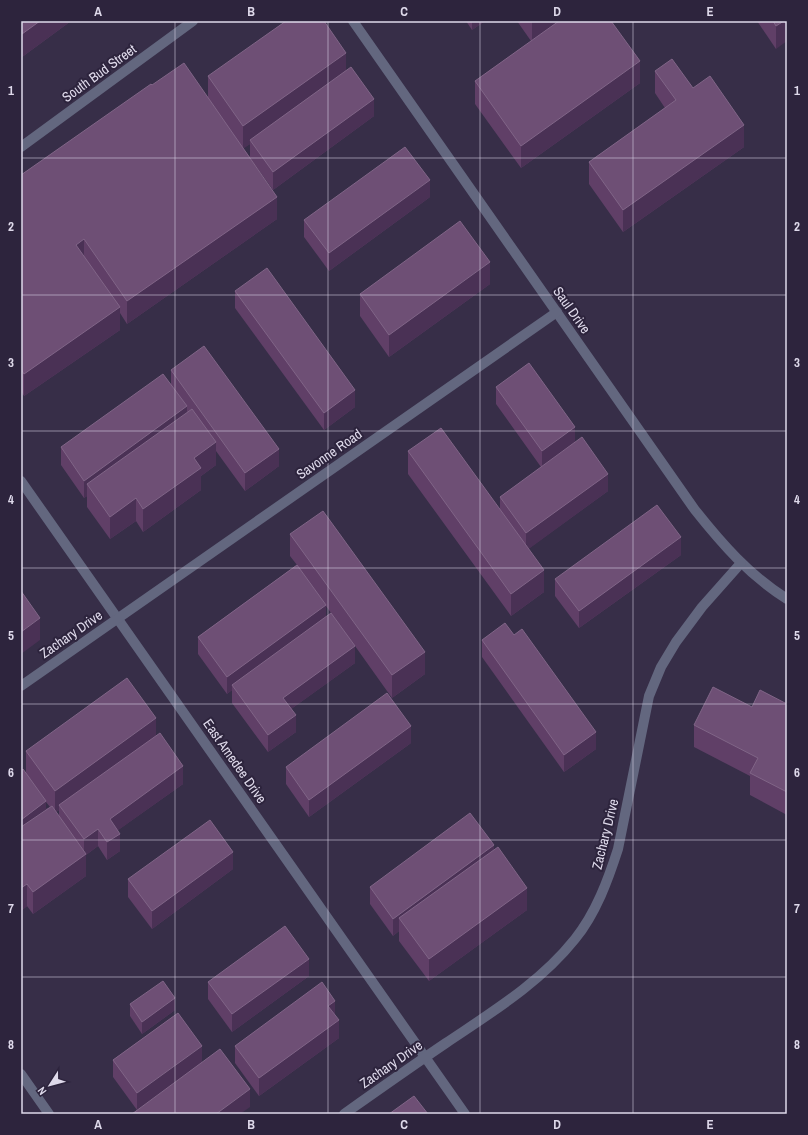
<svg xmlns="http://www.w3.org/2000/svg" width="808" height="1135" font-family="'Archivo Narrow',sans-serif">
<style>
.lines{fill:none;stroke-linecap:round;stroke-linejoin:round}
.street{stroke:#63677f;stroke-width:10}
.wall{fill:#603f67;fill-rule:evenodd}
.shaded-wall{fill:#4a3155}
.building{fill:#6e4f75;stroke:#806587}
.grid{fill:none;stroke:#ded9ea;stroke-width:1;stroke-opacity:0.55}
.labels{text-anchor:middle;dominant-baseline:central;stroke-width:4;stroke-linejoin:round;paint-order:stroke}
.street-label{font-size:14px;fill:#ded9ea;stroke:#2d243d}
.neatline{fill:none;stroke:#ded9ea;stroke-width:1.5}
.grid-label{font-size:13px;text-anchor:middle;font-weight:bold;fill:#ded9ea}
</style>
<rect width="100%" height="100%" fill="#372e48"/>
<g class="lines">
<g class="street">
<path d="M353 21 695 510C722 544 749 575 787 599"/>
<polyline points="21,147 193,21"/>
<polyline points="21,481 465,1114"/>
<polyline points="21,686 557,312"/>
<polyline points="21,1074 49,1114"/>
<path d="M344 1114C378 1090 412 1066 446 1043 492 1012 540 983 575 939 596 913 608 880 618 849L649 696 661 667 676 642 702 607 741 563"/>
</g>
</g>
<g class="wall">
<polygon points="21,21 71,21 22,57 21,55"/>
<polygon points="466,21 485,21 472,30"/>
<polygon points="517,21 611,21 640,83 521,168 475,104 475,81 531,41"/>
<polygon points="757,21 787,21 776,49"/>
<path d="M346 70 374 116 273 190 255 165 277 219 127 324 120 313V330L24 396 21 391V175L152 85 208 97V76ZM250 144V157L243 148Z"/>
<polygon points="655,71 693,88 744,147 623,232 589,184 589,162 665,108 655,93"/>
<polygon points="430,197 329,271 304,237 304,220"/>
<polygon points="490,284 389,357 360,316 360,294"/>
<polygon points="235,291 355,407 324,430 235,308"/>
<polygon points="171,370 279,466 245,491 216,451 216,465 201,476 201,490 143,532 136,521 110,539 87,507 87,496 84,498 61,465 61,447 171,384"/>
<polygon points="496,387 575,442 608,491 528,549 544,592 511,616 408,474 408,451 500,510 500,497 541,467 496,404"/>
<path d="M290 534 425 674 392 698 355 646V663L291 709 296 732 268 752 232 703V690L227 694 198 654V637L297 565 290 556ZM326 606 331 613 326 617Z"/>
<polygon points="681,555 579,628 555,596 555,579"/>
<polygon points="482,640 596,749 564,772 482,657"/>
<polygon points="787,704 787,815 750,795 750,776 694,747 694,725 752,707"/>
<path d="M156 736 183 784 118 830 120 851 107 860 98 846 86 855V876L33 914 27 906 21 911V771L26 773V751ZM46 802 50 807 46 809ZM59 810V816L56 812Z"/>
<polygon points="411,743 309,817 286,784 286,767"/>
<polygon points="494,850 527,910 429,981 399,941 399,931 393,936 370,904 370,887"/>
<polygon points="233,869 152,929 128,897 128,879"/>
<polygon points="309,976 232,1032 208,999 208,982"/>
<polygon points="130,1004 175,1010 142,1034 130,1016"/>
<polygon points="178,1013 137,1110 113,1077 113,1060"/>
<polygon points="335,1016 339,1038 259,1096 235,1063 235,1046"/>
</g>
<g class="shaded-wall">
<polygon points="40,21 71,21 22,57 22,34"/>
<polygon points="472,21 485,21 472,30"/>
<polygon points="532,21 561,21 532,42"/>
<polygon points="784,21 787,21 787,41 776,49 776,26"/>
<polygon points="346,53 346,75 250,140 250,144 243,149 243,126"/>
<polygon points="640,61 640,83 521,168 521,146"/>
<polygon points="374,99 374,116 273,190 273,172"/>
<polygon points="744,125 744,147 623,232 623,210"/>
<polygon points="430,180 430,197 329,271 329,253"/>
<polygon points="277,197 277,219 127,324 127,301"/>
<polygon points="84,239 84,262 76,245"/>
<polygon points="490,262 490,284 389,357 389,335"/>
<polygon points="120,307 120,330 24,396 24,374"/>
<polygon points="355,390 355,407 324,430 324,413"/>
<polygon points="187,406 187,424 87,484 87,496 84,498 84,481"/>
<polygon points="575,427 575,444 542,468 542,451"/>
<polygon points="216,442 216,465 201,476 201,490 143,532 143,509 194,458"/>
<polygon points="279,449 279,466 245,491 245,473"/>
<polygon points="608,474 608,491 526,551 526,533"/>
<polygon points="136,498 136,521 110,539 110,517"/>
<polygon points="681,537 681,555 579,628 579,611"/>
<polygon points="544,570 544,592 511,616 511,594"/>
<polygon points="326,605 326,622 232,685 232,690 227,694 227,677"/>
<polygon points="40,618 40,640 21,654 21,632"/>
<polygon points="355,646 355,663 283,715 283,698"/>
<polygon points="425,652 425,674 392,698 392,675"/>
<polygon points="296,715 296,732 268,752 268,735"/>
<polygon points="156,718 156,740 59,805 59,810 55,813 55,791"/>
<polygon points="411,726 411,743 309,817 309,800"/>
<polygon points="596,732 596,749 564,772 564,755"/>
<polygon points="183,766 183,784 110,836 110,819"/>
<polygon points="46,801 46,818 21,837 21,820"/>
<polygon points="98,829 98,846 86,855 86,876 33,914 33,892 84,856 84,839"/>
<polygon points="120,834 120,851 107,860 107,842"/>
<polygon points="494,845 494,863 399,918 399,931 393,936 393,919"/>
<polygon points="233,852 233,869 152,929 152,911"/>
<polygon points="27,884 27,906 21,911 21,888"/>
<polygon points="527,888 527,910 429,981 429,959"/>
<polygon points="309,959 309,976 232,1032 232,1014"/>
<polygon points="175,998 175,1010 142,1034 142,1022"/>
<polygon points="335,1001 335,1018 328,1006"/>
<polygon points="339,1020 339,1038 259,1096 259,1078"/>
<polygon points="202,1046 202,1063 137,1110 137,1093"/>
<polygon points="250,1089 250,1107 240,1114 216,1114"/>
</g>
<g class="building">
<polygon points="21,21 40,21 22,34 21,33"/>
<polygon points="286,21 324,21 346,53 243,126 208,76"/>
<polygon points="559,21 611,21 640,61 521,146 475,81"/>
<polygon points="773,21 784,21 776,26"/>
<polygon points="672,59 693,88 710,76 744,125 623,210 589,162 676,100 655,71"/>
<polygon points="184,63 277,197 127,301 84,239 76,245 120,307 24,374 21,369 21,175 151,84 152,85"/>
<polygon points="351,67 374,99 273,172 250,140"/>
<polygon points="405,147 430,180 329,253 304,220"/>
<polygon points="460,221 490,262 389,335 360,294"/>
<polygon points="267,268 355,390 324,413 235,291"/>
<polygon points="204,346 279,449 245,473 171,370"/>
<polygon points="529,363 575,427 542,451 496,387"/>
<polygon points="163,374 187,406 84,481 61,447"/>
<polygon points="192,409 216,442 194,458 201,468 143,509 136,498 110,517 87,484"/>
<polygon points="441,428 544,570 511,594 408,451"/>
<polygon points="582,437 608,474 526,533 500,497"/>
<polygon points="657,505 681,537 579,611 555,579"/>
<polygon points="323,511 425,652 392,675 290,534"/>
<polygon points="297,565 326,605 227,677 198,637"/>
<polygon points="21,591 40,618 21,632"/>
<polygon points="331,613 355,646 283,698 296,715 268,735 232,685"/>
<polygon points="505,623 514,635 522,629 596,732 564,755 482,640"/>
<polygon points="127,678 156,718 55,791 26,751"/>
<polygon points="713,687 752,707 760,690 787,704 787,792 750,773 758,758 694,725"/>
<polygon points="387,693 411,726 309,800 286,767"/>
<polygon points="160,733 183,766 110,819 120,834 107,842 98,829 84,839 59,805"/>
<polygon points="23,769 46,801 21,820 21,771"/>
<polygon points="52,806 86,854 33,892 27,884 21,888 21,827"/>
<polygon points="470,813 494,845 393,919 370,887"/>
<polygon points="210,820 233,852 152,911 128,879"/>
<polygon points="498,847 527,888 429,959 399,918"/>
<polygon points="285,926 309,959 232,1014 208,982"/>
<polygon points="163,981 175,998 142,1022 130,1004"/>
<polygon points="322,982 335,1001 328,1006 339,1020 259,1078 235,1046"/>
<polygon points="178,1013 202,1046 137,1093 113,1060"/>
<polygon points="220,1049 250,1089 216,1114 132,1114"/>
<polygon points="414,1096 428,1114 389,1114"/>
</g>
<path class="grid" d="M175 21V1114M328 21V1114M480 21V1114M633 21V1114M21 158H787M21 295H787M21 431H787M21 568H787M21 704H787M21 840H787M21 977H787"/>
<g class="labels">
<g class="street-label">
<text transform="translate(99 73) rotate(-36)">South Bud Street</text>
<text transform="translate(572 310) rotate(55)">Saul Drive</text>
<text transform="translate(329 454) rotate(-35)">Savonne Road</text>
<text transform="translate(71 634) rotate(-35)">Zachary Drive</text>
<text transform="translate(235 761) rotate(55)">East Amedee Drive</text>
<text transform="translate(605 834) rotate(-76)">Zachary Drive</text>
<text transform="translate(391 1064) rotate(-35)">Zachary Drive</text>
</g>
</g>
<rect width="808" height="1135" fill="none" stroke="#2d243d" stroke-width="44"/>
<g transform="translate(50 1085) rotate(234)" stroke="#2d243d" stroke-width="3" paint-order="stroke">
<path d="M0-3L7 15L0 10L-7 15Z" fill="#ded9ea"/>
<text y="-6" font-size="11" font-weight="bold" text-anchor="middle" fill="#ded9ea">N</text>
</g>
<rect x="22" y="22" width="764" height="1091" class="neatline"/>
<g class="grid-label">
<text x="98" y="16">A</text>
<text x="251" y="16">B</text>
<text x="404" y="16">C</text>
<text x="557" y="16">D</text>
<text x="710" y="16">E</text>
<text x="11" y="95">1</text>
<text x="797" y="95">1</text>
<text x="11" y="231">2</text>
<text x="797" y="231">2</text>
<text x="11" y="367">3</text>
<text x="797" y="367">3</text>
<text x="11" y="504">4</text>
<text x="797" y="504">4</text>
<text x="11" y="640">5</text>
<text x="797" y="640">5</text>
<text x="11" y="777">6</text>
<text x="797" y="777">6</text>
<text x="11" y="913">7</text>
<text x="797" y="913">7</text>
<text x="11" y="1049">8</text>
<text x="797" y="1049">8</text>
<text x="98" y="1129">A</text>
<text x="251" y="1129">B</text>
<text x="404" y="1129">C</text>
<text x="557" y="1129">D</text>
<text x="710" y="1129">E</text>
</g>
</svg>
